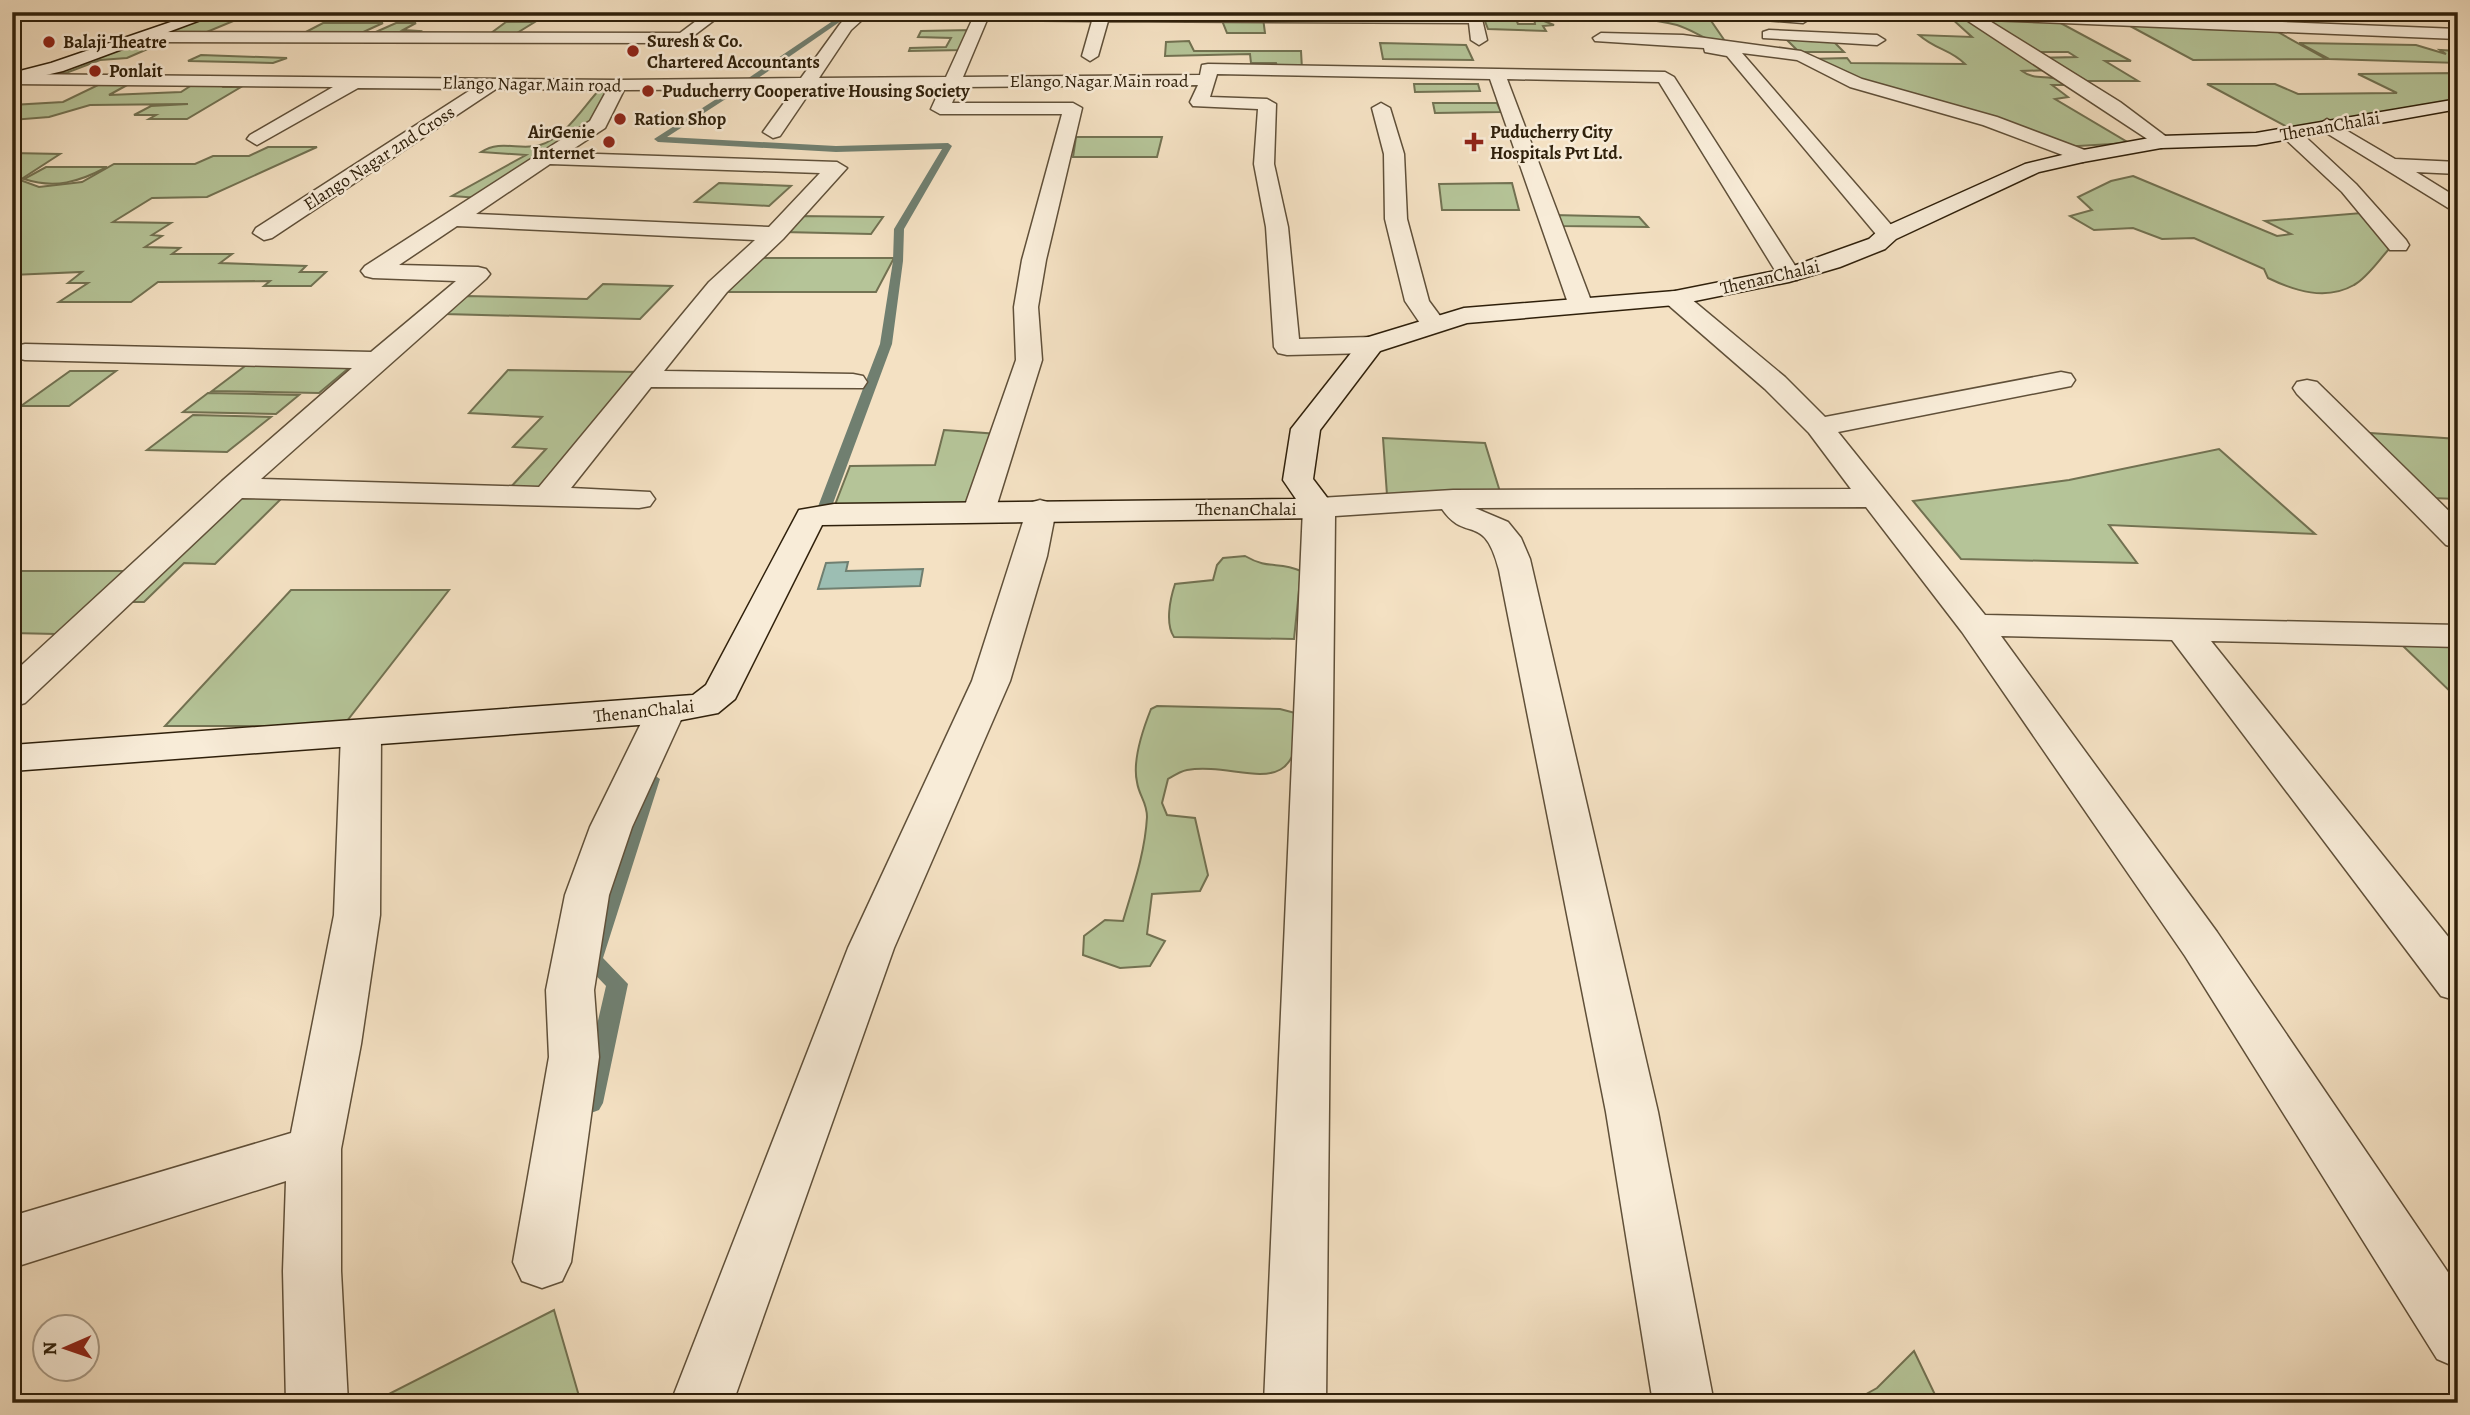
<svg xmlns="http://www.w3.org/2000/svg" width="2470" height="1415" font-family="Alegreya,serif">
<style>
.green{fill:#b5c498;stroke:#727252;stroke-width:2}
.water{fill:#9cbeb3;stroke:#707f70;stroke-width:2}
.lines{fill:none;stroke-linecap:round;stroke-linejoin:round}
.stream{fill:#707f70;fill-rule:evenodd}
.street-casing{stroke:#605039;stroke-width:3}
.secondary-casing{stroke:#2f200b;stroke-width:3}
.street{fill:#f8ecd8;fill-rule:evenodd}
.secondary{fill:#f8ecd8;fill-rule:evenodd}
.poi-dot{fill:#8f2418;stroke:#f8ecd8;stroke-width:2.5}
.labels{text-anchor:middle;dominant-baseline:central;stroke-width:5;stroke-linejoin:round;paint-order:stroke}
.far-poi-label{font-size:18px;font-weight:bold;fill:#2f200b;stroke:#f8ecd8;text-anchor:start}
.far-street-label{font-size:18px;fill:#2f200b;stroke:#f8ecd8}
</style>
<rect width="100%" height="100%" fill="#f4e1c3"/>
<filter id="stains"><feTurbulence type="fractalNoise" baseFrequency=".00286" numOctaves="4"/><feColorMatrix values="0 0 0 0 .2 0 0 0 0 .09 0 0 0 0 .02 0 0 0 .5 -.17"/></filter>
<radialGradient id="worn" r=".72"><stop offset=".6" stop-color="#630" stop-opacity="0"/><stop offset="1" stop-color="#630" stop-opacity=".3"/></radialGradient>
<g class="green">
<polygon points="219,12 255,12 202,34 158,34"/>
<polygon points="546,12 551,12 512,36 369,35 396,23 416,23 403,30 420,31 417,33 491,33 506,22 531,22"/>
<path d="M1563 12 1707 15 1727 44C1706 42 1696 31 1677 25 1644 16 1606 18 1573 17L1575 13Z"/>
<polygon points="1483,16 1515,17 1518,24 1535,24 1534,17 1554,25 1543,26 1546,31 1488,29"/>
<polygon points="1221,18 1263,18 1265,33 1227,33"/>
<path d="M1951 18 1973 19 2049 70 2022 71C2036 82 2053 72 2072 85H2052L2068 97 2055 99 2129 143 2061 147 1909 97 1808 59 1847 58 1851 63 1965 64C1950 49 1936 50 1919 35L1972 37Z"/>
<polygon points="1981,18 2055,20 2131,61 2105,61 2138,81 2074,81 2036,58 2076,57 2068,52 2032,52"/>
<polygon points="2119,20 2269,27 2326,59 2193,60"/>
<polygon points="323,23 383,23 359,34 302,34"/>
<polygon points="970,30 964,50 909,51 910,48 946,47 951,38 918,37 921,31"/>
<polygon points="147,37 166,41 127,58 100,60 66,73 42,73"/>
<polygon points="1786,39 1833,41 1844,52 1799,52"/>
<polygon points="1189,41 1194,51 1301,51 1302,69 1278,69 1276,63 1251,63 1250,54 1165,56 1166,42"/>
<polygon points="1380,43 1466,45 1473,60 1383,59"/>
<polygon points="2299,43 2416,45 2446,54 2440,50 2458,51 2458,57 2452,57 2458,63 2329,59"/>
<polygon points="201,55 287,58 273,63 188,61"/>
<polygon points="2458,73 2458,102 2289,128 2207,84 2275,84 2298,94 2397,93 2358,74"/>
<polygon points="195,83 227,84 224,87 241,87 187,119 149,119 156,115 134,115 151,106 188,104 90,105 49,117 12,120 12,105 63,102 98,85 129,84 109,95 181,92"/>
<polygon points="1414,84 1478,84 1480,91 1415,92"/>
<path d="M614 88 596 122 479 198 452 196 526 155 481 152C501 139 520 151 540 145 565 138 583 107 600 89Z"/>
<polygon points="1433,103 1497,103 1501,112 1435,113"/>
<polygon points="1076,137 1162,137 1157,157 1073,157"/>
<polygon points="268,147 317,147 207,197 152,198 113,222 171,223 152,235 162,236 145,247 180,248 172,254 232,254 220,263 306,266 300,272 326,272 311,286 264,286 270,281 158,282 131,302 59,302 88,283 68,283 82,272 12,275 12,153 60,154 20,180 39,187 82,182 114,164 195,164 213,156 249,156"/>
<path d="M46 167H107C79 182 55 189 24 179Z"/>
<path d="M2133 176 2277 236 2291 234 2265 221 2362 213 2389 249C2379 260 2367 278 2354 285 2326 301 2295 291 2268 278L2264 269 2194 238 2162 239 2133 228 2094 230 2070 216 2092 210 2078 197 2111 181Z"/>
<polygon points="719,183 791,186 769,206 695,202"/>
<polygon points="1512,183 1519,210 1442,210 1439,184"/>
<polygon points="1553,215 1639,217 1648,227 1559,226"/>
<polygon points="798,216 883,217 871,234 784,232"/>
<polygon points="752,258 894,258 876,292 727,292"/>
<polygon points="603,284 672,286 640,319 445,314 467,296 587,299"/>
<polygon points="253,360 356,362 319,393 212,391"/>
<polygon points="508,370 640,372 538,490 509,489 546,449 513,447 542,417 469,413"/>
<polygon points="70,371 116,371 69,406 21,406"/>
<polygon points="208,393 299,395 276,414 183,412"/>
<polygon points="193,415 271,417 227,452 147,450"/>
<polygon points="944,430 998,434 967,507 833,510 850,466 935,465"/>
<polygon points="2370,433 2458,439 2458,499 2431,498"/>
<polygon points="1383,438 1485,443 1501,495 1387,495"/>
<polygon points="2219,449 2315,534 2109,525 2137,563 1961,559 1913,501 2069,480"/>
<polygon points="239,494 286,494 215,564 184,563 144,602 123,602"/>
<path d="M1245 556C1269 570 1278 561 1301 571L1294 639 1174 637C1165 624 1170 599 1175 584L1213 580 1217 565 1223 558Z"/>
<polygon points="12,571 126,571 56,634 12,633"/>
<polygon points="291,590 449,590 343,726 165,726"/>
<polygon points="2401,644 2458,645 2458,699"/>
<path d="M1157 706 1280 709 1299 714C1300 808 1241 761 1187 770 1181 771 1173 776 1168 779L1162 803 1167 815 1195 818 1208 875 1200 891 1152 894 1147 934 1165 941 1150 966 1120 968 1083 955 1084 936 1105 920 1123 921C1133 887 1145 853 1147 817 1147 802 1139 796 1137 782 1132 760 1143 729 1151 709Z"/>
<polygon points="554,1310 581,1403 377,1403 379,1399"/>
<polygon points="1914,1351 1939,1403 1850,1403 1877,1388"/>
</g>
<polygon class="water" points="848,562 846,571 923,569 920,586 818,589 826,563"/>
<g class="lines">
<g class="stream">
<polygon points="846,12 854,12 754,81 747,79"/>
<polygon points="735,87 738,91 667,137 836,146 948,143 952,146 904,229 903,261 892,344 825,525 818,529 811,525 880,344 893,261 894,229 942,149 836,152 658,142 654,139"/>
<polygon points="651,773 660,779 603,958 628,984 603,1103 599,1110 591,1113 583,1110 579,1103 606,986 581,960 642,779"/>
</g>
<defs>
<g id="street">
<polygon points="12,12 186,12 179,16 12,19"/>
<polygon points="708,12 725,12 684,43 145,42 137,37 145,32 680,33"/>
<path d="M851 12 1481 15 1487 40 1479 45 1471 40 1469 23 1108 21 1098 56 1090 61 1082 56 1092 21 987 20 963 77 1200 75 1202 65 1208 64 1665 72 1674 77 1801 275 1797 280H1781L1659 82 1507 79 1593 306 1590 311H1572L1569 306 1490 79 1217 74 1210 97 1267 99 1276 104 1274 164 1288 227 1299 339 1371 337 1380 339 1384 345 1380 351 1371 353 1287 355 1278 353 1274 347 1266 227 1254 164 1258 109 1193 106 1190 102 1198 85 959 87 952 103H1073L1082 108 1046 260 1038 307 1042 360 995 511 990 518 979 521 968 518 963 511 1016 360 1014 307 1022 260 1062 114H940L931 109 941 87 812 89 780 136 773 138 763 132 794 89 624 90 605 128 567 153 837 162 847 168 783 239 727 292 664 371 853 374 863 376 867 382 863 388 651 387 571 488 650 492 655 499 650 506 639 508 242 498 25 703 12 707V674L222 481 352 368 25 360 16 358 12 351 16 346 25 344 371 352 456 281 373 278 365 276 361 271 365 266 590 121 607 90 496 89 272 238 264 240 253 233 256 228 472 89 358 88 257 145 247 139 250 135 333 87 12 84V74L618 80 801 78 840 24ZM862 20H972L946 77 819 78 851 30ZM550 164 820 173 769 227 476 214ZM457 226 755 240 709 282 539 487 261 479 486 279 490 274 486 269 478 267 399 265Z"/>
<path d="M1705 12C1725 12 1798 6 1811 18L1803 23 1712 16Z"/>
<polygon points="1904,12 2030,12 2458,29 2458,39 1988,20 2120,102 2168,138 2171,142 2168,146 2161,148 1965,19 1911,16"/>
<polygon points="1769,30 1877,35 1885,40 1877,45 1763,38 1763,32"/>
<polygon points="1601,33 1683,35 1801,51 1862,79 1997,117 2090,152 2093,156 2083,162 2076,160 1983,125 1850,87 1797,60 1742,53 1899,234 1888,241 1880,239 1727,56 1705,52 1704,48 1595,41 1593,38"/>
<polygon points="1381,103 1390,108 1404,154 1407,219 1429,301 1446,324 1442,329 1424,329 1405,301 1385,219 1384,154 1372,108"/>
<polygon points="2327,119 2395,159 2458,162 2458,174 2416,172 2458,198 2458,214 2320,129 2318,125"/>
<polygon points="2290,127 2297,129 2356,184 2406,240 2409,245 2406,250 2390,250 2342,192 2283,137 2280,133"/>
<path d="M1675 291 1684 293 1785 377 1825 417 2061 372 2071 374 2075 380 2071 386 2061 388 1838 432 1985 615 2458 625V647L2211 641 2458 949V1001L2441 996 2172 640 2001 636 2217 932 2458 1287V1368L2437 1359 2185 956 1962 632 1866 507 1475 508 1508 522 1521 538 1530 559 1658 1112 1713 1398 1711 1403H1653L1606 1112 1499 570C1484 511 1466 544 1442 509L1335 516 1326 1403H1264L1303 508 1308 501 1319 498 1453 490 1851 489 1809 433 1765 389 1666 303 1663 298 1666 293Z"/>
<polygon points="2307,380 2317,382 2458,520 2458,548 2446,545 2297,394 2293,388 2297,382"/>
<polygon points="1040,500 1051,503 1056,510 1047,556 1010,681 894,948 736,1394 732,1403 678,1403 674,1394 848,948 972,681 1029,503"/>
<polygon points="666,699 680,703 685,711 632,827 609,895 594,990 599,1057 571,1262 562,1281 542,1288 522,1281 513,1262 549,1057 546,990 565,895 590,827 647,711 652,703"/>
<polygon points="361,722 375,725 381,734 380,915 361,1044 341,1149 341,1271 348,1403 286,1403 283,1271 286,1181 12,1268 12,1216 291,1133 334,915 341,734 347,725"/>
</g>
<g id="secondary">
<polygon points="200,12 222,12 63,71 12,83 12,73 51,63"/>
<polygon points="2458,99 2458,109 2256,145 2161,148 2083,162 2039,172 1896,239 1885,249 1840,267 1789,282 1675,305 1467,323 1380,351 1320,430 1313,479 1335,508 1330,515 1319,518 822,525 735,699 718,713 666,723 12,771 12,745 693,695 706,685 799,510 834,504 1296,499 1283,480 1291,429 1362,339 1464,308 1675,291 1785,269 1869,239 1880,229 2025,164 2083,150 2161,136 2256,133"/>
</g>
</defs>
<use href="#street" class="street-casing"/>
<use href="#secondary" class="secondary-casing"/>
<use href="#street" class="street"/>
<use href="#secondary" class="secondary"/>
</g>
<g class="poi-dot">
<circle cx="49" cy="42" r="7"/>
<circle cx="633" cy="51" r="7"/>
<circle cx="95" cy="71" r="7"/>
<circle cx="648" cy="91" r="7"/>
<circle cx="620" cy="119" r="7"/>
<circle cx="609" cy="142" r="7"/>
<path d="M1470.5 131.5h7v7h7v7h-7v7h-7v-7h-7v-7h7z"/>
</g>
<g class="labels">
<g class="far-poi-label">
<text x="647" y="41">Suresh &amp; Co.<tspan x="647" dy="21">Chartered Accountants</tspan></text>
<text x="63" y="42">Balaji Theatre</text>
<text x="109" y="71">Ponlait</text>
<text x="662" y="91">Puducherry Cooperative Housing Society</text>
<text x="634" y="119">Ration Shop</text>
<text x="595" y="132" text-anchor="end">AirGenie<tspan x="595" dy="21">Internet</tspan></text>
<text x="1490" y="132">Puducherry City<tspan x="1490" dy="21">Hospitals Pvt Ltd.</tspan></text>
</g>
<g class="far-street-label">
<text x="1099" y="81">Elango Nagar Main road</text>
<text transform="translate(532 84) rotate(1)">Elango Nagar Main road</text>
<text transform="translate(2330 126) rotate(-10)">ThenanChalai</text>
<text transform="translate(379 158) rotate(-33)">Elango Nagar 2nd Cross</text>
<text transform="translate(1770 277) rotate(-13)">ThenanChalai</text>
<text x="1246" y="509">ThenanChalai</text>
<text transform="translate(644 711) rotate(-6)">ThenanChalai</text>
</g>
</g>
<rect width="2470" height="1415" fill="none" stroke="#f4e1c3" stroke-width="42"/>
<rect x="14" y="14" width="2442" height="1387" fill="none" stroke="#2f200b" stroke-width="3.5"/>
<rect x="21" y="21" width="2428" height="1373" fill="none" stroke="#2f200b" stroke-width="2"/>
<g transform="translate(66 1348) rotate(268)"><circle r="33" fill="#f8ecd8" stroke="#a89a86" stroke-width="2"/>
<path d="M0-5L12 26L0 18L-12 26Z" fill="#8f2418"/>
<text y="-10" font-size="19" font-weight="bold" text-anchor="middle" fill="#2f200b">N</text>
</g>
<rect width="100%" height="100%" filter="url(#stains)"/>
<rect width="100%" height="100%" fill="url(#worn)"/>
</svg>
